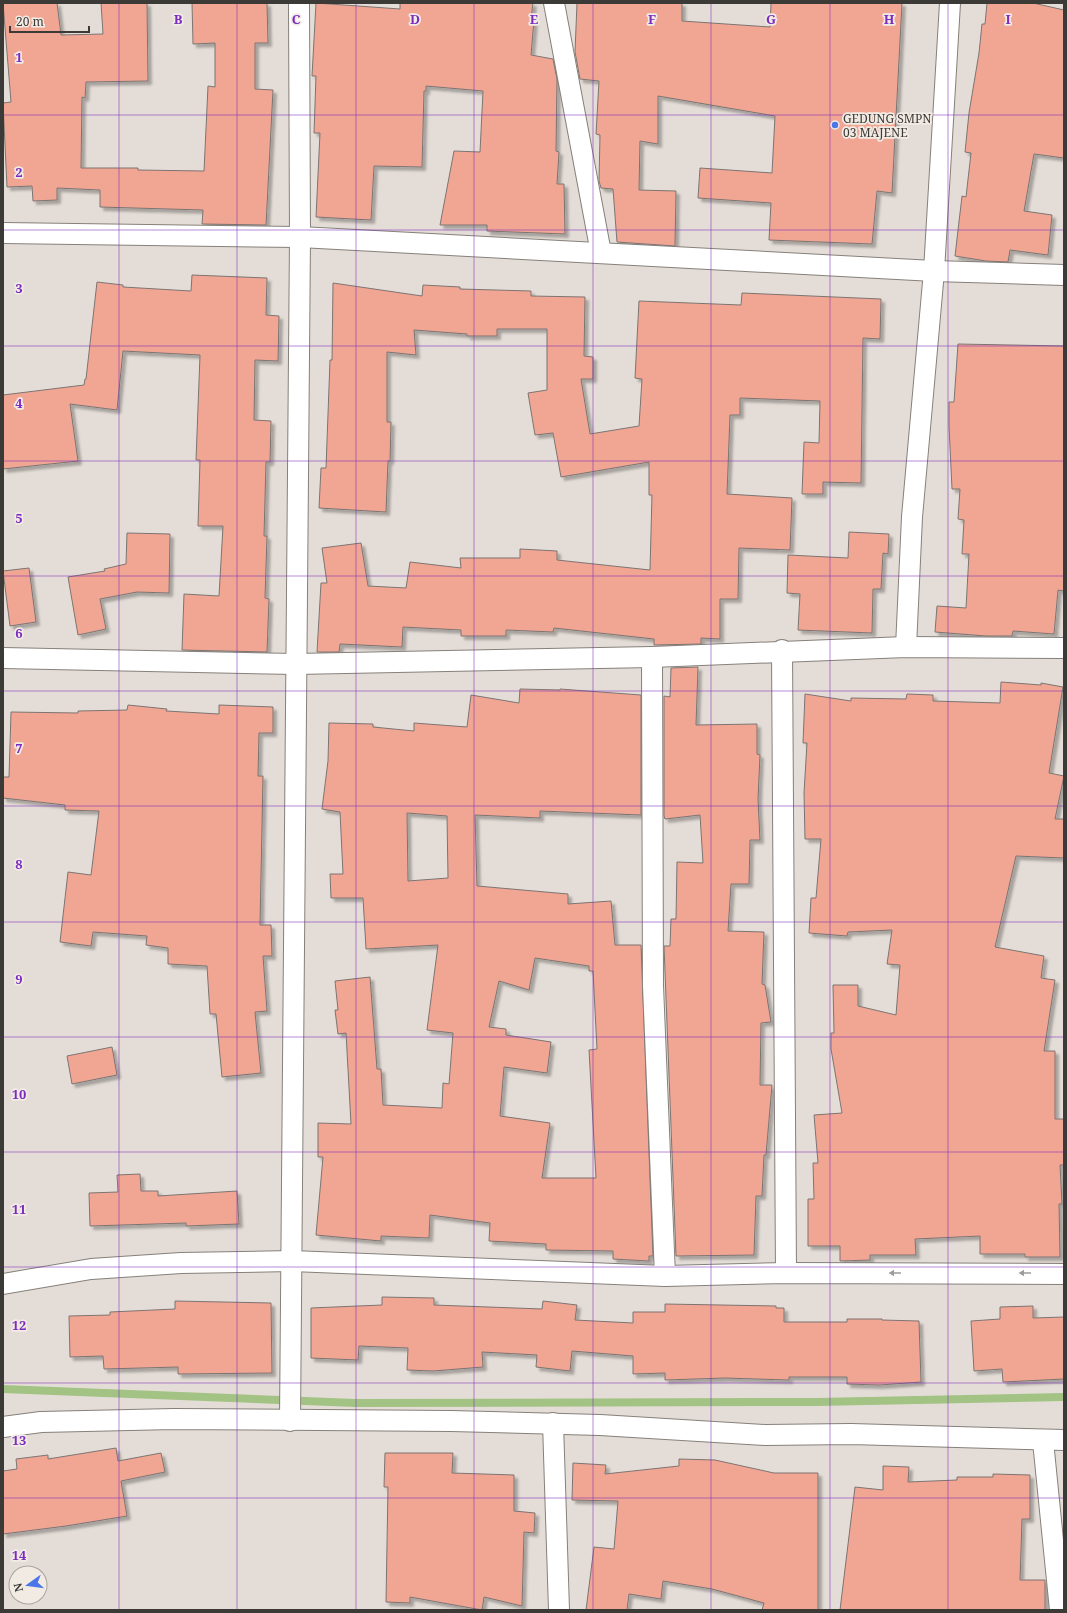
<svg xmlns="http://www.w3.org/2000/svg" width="1067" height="1613" font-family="'Noto Serif',serif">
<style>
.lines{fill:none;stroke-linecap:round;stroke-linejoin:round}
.stream{stroke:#a2c383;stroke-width:8}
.building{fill:#f1a593;stroke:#7d7472;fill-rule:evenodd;filter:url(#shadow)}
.street-casing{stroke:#86807a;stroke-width:22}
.street{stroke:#fff;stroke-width:20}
.oneway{fill:#9e9c9b}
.grid{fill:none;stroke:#7b2cbf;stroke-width:1;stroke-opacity:0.55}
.poi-dot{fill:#4b76e9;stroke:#f2ebe4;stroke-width:1.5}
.labels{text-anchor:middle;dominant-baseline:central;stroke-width:3.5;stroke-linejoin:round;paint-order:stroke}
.poi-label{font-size:12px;fill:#3c3a37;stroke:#f2ebe4;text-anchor:start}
.grid-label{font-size:13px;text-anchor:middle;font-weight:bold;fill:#7b2cbf;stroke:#f2ebe4;stroke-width:3.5;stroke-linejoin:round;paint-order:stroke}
</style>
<defs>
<filter id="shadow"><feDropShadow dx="3.5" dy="3.5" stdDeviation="1" flood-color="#0004"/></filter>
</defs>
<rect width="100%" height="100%" fill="#e4ddd7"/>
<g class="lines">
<polyline class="stream" points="3,1389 355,1403 817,1402 1064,1397"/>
</g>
<g class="building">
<polygon points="3,3 57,3 61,35 103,34 101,3 147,3 148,81 86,82 85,98 82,97 81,168 138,168 138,170 204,171 208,86 215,87 215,43 193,44 192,3 267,3 268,43 255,43 255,89 273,90 266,225 202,224 203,210 100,207 100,190 57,188 57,200 33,201 32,186 7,187 3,103 11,102"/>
<polygon points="316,3 400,9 400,3 533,3 531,20 534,20 531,55 553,59 557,79 556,151 559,152 557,184 564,184 565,234 487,231 487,225 440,225 454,151 480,152 483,91 426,86 426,91 424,91 422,167 374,166 371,220 316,217 320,133 314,133 316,76 312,76"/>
<polygon points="577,3 682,3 682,21 770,27 771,3 902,3 892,193 877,191 872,244 769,240 771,203 698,198 700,168 772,173 775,116 658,96 658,144 640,141 639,190 676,191 675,246 617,242 613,189 601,188 599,181 600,135 596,134 599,81 580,79 575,52"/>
<polygon points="987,3 1033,3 1064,10 1064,158 1034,154 1024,211 1052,215 1048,255 1010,250 1008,262 986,261 955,256 962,196 966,197 971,153 965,152 969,113 979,53 982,24 985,24"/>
<polygon points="192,275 267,278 266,315 279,316 278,361 255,360 254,420 271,421 270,462 266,462 264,536 267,536 265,598 269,599 267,652 182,650 184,594 219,596 223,526 198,526 200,460 196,460 200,355 123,351 117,410 70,404 78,461 3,469 3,395 84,385 85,379 86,379 97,282 123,285 123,287 191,291"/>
<polygon points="333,283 422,296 423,285 460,287 460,289 531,291 531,296 585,297 584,356 593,357 593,379 581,379 590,434 639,426 642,379 635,378 639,301 741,305 742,293 881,299 880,339 863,338 861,483 823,482 823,494 802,494 804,442 819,443 820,401 740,398 740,415 730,415 727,494 792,498 790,550 739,548 738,599 720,599 720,639 701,638 701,644 654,645 654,639 554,628 553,632 506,630 506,636 461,636 461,630 403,627 402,647 340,644 339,652 317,652 321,583 327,583 322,548 361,543 368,586 406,588 410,562 461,568 460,558 520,558 520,549 557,551 557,560 650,570 652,495 649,495 649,462 561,477 553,433 535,435 528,393 547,390 547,329 497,329 497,336 467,336 467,334 414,330 416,355 387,352 387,422 391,422 390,461 388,461 386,512 319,508 321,468 326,468 330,360 332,360"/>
<polygon points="958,344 1064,346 1064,591 1058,590 1054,634 1013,631 1012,636 986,636 935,632 937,606 966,608 969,554 962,554 964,520 958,519 960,489 952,489 949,426 949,402 954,402"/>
<polygon points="849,532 889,534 888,554 883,553 881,589 873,589 872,633 798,630 800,594 787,593 788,555 848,558"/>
<polygon points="127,533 170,534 169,593 137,592 100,599 106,629 78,635 68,577 105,571 104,569 126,564"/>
<polygon points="29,568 36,622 10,626 3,571"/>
<polygon points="698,667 696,725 757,724 757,754 760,755 758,799 760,840 750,840 749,884 731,884 728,931 764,932 762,984 765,985 771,1022 761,1023 760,1085 772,1085 766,1155 764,1155 762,1196 756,1196 754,1255 676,1256 664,946 670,946 671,919 676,919 677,862 703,863 700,815 665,819 664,816 664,696 670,697 671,668"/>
<polygon points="1001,682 1041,685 1041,683 1063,687 1049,773 1064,776 1055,819 1064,819 1064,858 1016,856 995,947 1044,956 1041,978 1055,980 1044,1051 1055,1051 1055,1119 1064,1119 1064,1165 1060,1165 1062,1204 1059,1204 1060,1257 1025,1257 1025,1254 980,1254 980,1236 915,1239 916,1255 870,1255 870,1260 840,1261 840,1246 808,1246 808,1199 814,1199 813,1163 818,1163 814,1115 842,1113 831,1049 831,1033 834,1033 833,985 858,985 858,1006 896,1015 900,965 887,964 892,930 848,932 847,936 809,933 811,898 816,898 821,839 805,839 804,793 807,743 803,743 805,694 851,701 851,698 906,699 907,694 933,695 933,701 1000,703"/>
<path d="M520 689 560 690V689L641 695V815L540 811V818L475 815 477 886 568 894V904L611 901 615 945H641L653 1256H649V1261L613 1259V1251L546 1250V1244L489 1241 490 1223 430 1215 429 1238 381 1236V1241L316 1235 323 1157H318V1123L351 1124 346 1033 338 1034 335 1010H338L335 981 370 977 377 1069H381L383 1105 442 1108 443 1083 449 1084 453 1033 427 1030 438 945 366 949 363 898H331L330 874H343L340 812 322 809 328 761 329 723 373 724V727L414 731V723L467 727 471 695 519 703ZM407 813 447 816 448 878 408 881ZM535 958 589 966V971H593L597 1049 589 1050 596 1178H542L550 1123 500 1116 504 1067 547 1073 551 1042 506 1035V1029L489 1027 499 981 529 990Z"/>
<polygon points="128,705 167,709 166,711 219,714 219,705 273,707 273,733 259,733 258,776 263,776 260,925 271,925 272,956 263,956 267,1011 255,1012 261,1073 222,1077 216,1014 210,1014 207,966 168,964 168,948 146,945 147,936 93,932 91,946 60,942 68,872 91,875 99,811 65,810 65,805 3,798 3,777 9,777 11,712 78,713 78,711 127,710"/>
<polygon points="112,1047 117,1075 72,1084 67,1056"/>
<polygon points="140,1174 141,1191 158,1191 158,1196 237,1191 239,1224 186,1226 186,1223 90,1226 89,1193 118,1192 117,1175"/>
<polygon points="382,1297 434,1298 434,1305 542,1309 543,1301 577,1305 575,1320 633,1323 633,1312 665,1312 665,1304 776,1306 776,1308 784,1308 784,1322 847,1322 847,1319 882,1319 882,1320 919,1321 921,1382 879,1385 847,1384 847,1377 789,1377 789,1380 725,1378 665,1380 665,1373 633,1374 633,1356 572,1351 570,1371 536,1367 537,1355 482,1352 483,1367 433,1371 407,1370 408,1348 359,1346 358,1360 311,1358 311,1308 382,1305"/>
<polygon points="175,1301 271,1303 272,1373 178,1374 178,1367 104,1369 103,1356 70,1357 69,1316 110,1315 110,1312 175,1309"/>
<polygon points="1033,1306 1033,1318 1064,1317 1064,1379 1003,1382 1002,1369 974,1371 971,1321 1000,1319 1000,1307"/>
<polygon points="116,1448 118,1461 161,1453 165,1472 121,1481 127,1516 66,1526 3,1534 3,1471 17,1469 16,1459 48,1455 48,1459"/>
<polygon points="385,1453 453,1453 452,1473 514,1475 514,1511 535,1513 534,1533 524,1532 522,1606 484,1597 482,1610 410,1597 410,1603 386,1602 388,1487 384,1487"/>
<polygon points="679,1459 715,1460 774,1473 818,1473 818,1610 762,1610 764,1603 712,1589 663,1581 661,1599 629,1594 627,1610 586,1610 594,1547 614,1549 618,1501 572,1500 573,1463 606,1465 605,1474 679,1466"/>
<polygon points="883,1466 909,1467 908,1482 957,1480 957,1477 993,1477 993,1474 1030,1475 1030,1519 1022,1519 1020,1580 1045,1580 1045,1610 840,1610 855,1487 883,1490"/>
</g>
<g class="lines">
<defs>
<g id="street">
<polyline points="554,3 601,253"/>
<polyline points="3,233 300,237 934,271 1064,275"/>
<polyline points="906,647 912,517 934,271 950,3"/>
<polyline points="782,650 786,1273"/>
<polyline points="652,657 653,986 665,1276"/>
<polyline points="3,658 296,664 652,657 906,647 1064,648"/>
<polyline points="3,1284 91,1269 181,1263 292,1261 665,1276 786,1273 1064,1274"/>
<polyline points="290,1421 300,237 299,3"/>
<polyline points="553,1423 559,1610"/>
<polyline points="3,1427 41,1422 174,1419 451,1421 600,1425 765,1435 851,1434 1064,1440"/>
<polyline points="1043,1441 1060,1610"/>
</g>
</defs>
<use href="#street" class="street-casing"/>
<use href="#street" class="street"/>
</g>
<defs><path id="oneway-solid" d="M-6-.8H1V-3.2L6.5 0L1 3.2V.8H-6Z"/></defs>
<g class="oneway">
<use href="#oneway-solid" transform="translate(895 1273) rotate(-180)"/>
<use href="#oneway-solid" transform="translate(1025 1273) rotate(-180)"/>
</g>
<path class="grid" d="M119 3V1610M237 3V1610M356 3V1610M474 3V1610M593 3V1610M711 3V1610M830 3V1610M948 3V1610M3 115H1064M3 230H1064M3 346H1064M3 461H1064M3 576H1064M3 691H1064M3 806H1064M3 922H1064M3 1037H1064M3 1152H1064M3 1267H1064M3 1383H1064M3 1498H1064"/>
<circle class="poi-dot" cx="835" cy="125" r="4"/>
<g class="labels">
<g class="poi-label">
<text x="843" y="118">GEDUNG SMPN<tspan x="843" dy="14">03 MAJENE</tspan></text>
</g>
</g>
<g class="grid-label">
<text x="178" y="24">B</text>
<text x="296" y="24">C</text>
<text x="415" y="24">D</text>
<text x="534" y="24">E</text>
<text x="652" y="24">F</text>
<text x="771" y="24">G</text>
<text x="889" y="24">H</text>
<text x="1008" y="24">I</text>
<text x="19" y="62">1</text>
<text x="19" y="177">2</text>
<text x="19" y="293">3</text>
<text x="19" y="408">4</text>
<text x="19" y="523">5</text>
<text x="19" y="638">6</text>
<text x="19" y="753">7</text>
<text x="19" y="869">8</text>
<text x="19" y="984">9</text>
<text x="19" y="1099">10</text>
<text x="19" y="1214">11</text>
<text x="19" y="1330">12</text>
<text x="19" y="1445">13</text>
<text x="19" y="1560">14</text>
</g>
<rect width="1067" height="1613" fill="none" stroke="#3c3a37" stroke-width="8"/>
<g transform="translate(28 1585) rotate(256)"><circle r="19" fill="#f2ebe4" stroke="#a9a49f"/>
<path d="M0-3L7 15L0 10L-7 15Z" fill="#4b76e9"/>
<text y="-6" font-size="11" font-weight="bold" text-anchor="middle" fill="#3c3a37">N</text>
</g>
<path d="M10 26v6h79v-6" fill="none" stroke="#3c3a37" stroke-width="2"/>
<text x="16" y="26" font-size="12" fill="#3c3a37" stroke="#f2ebe4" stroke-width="3" paint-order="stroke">20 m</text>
</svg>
